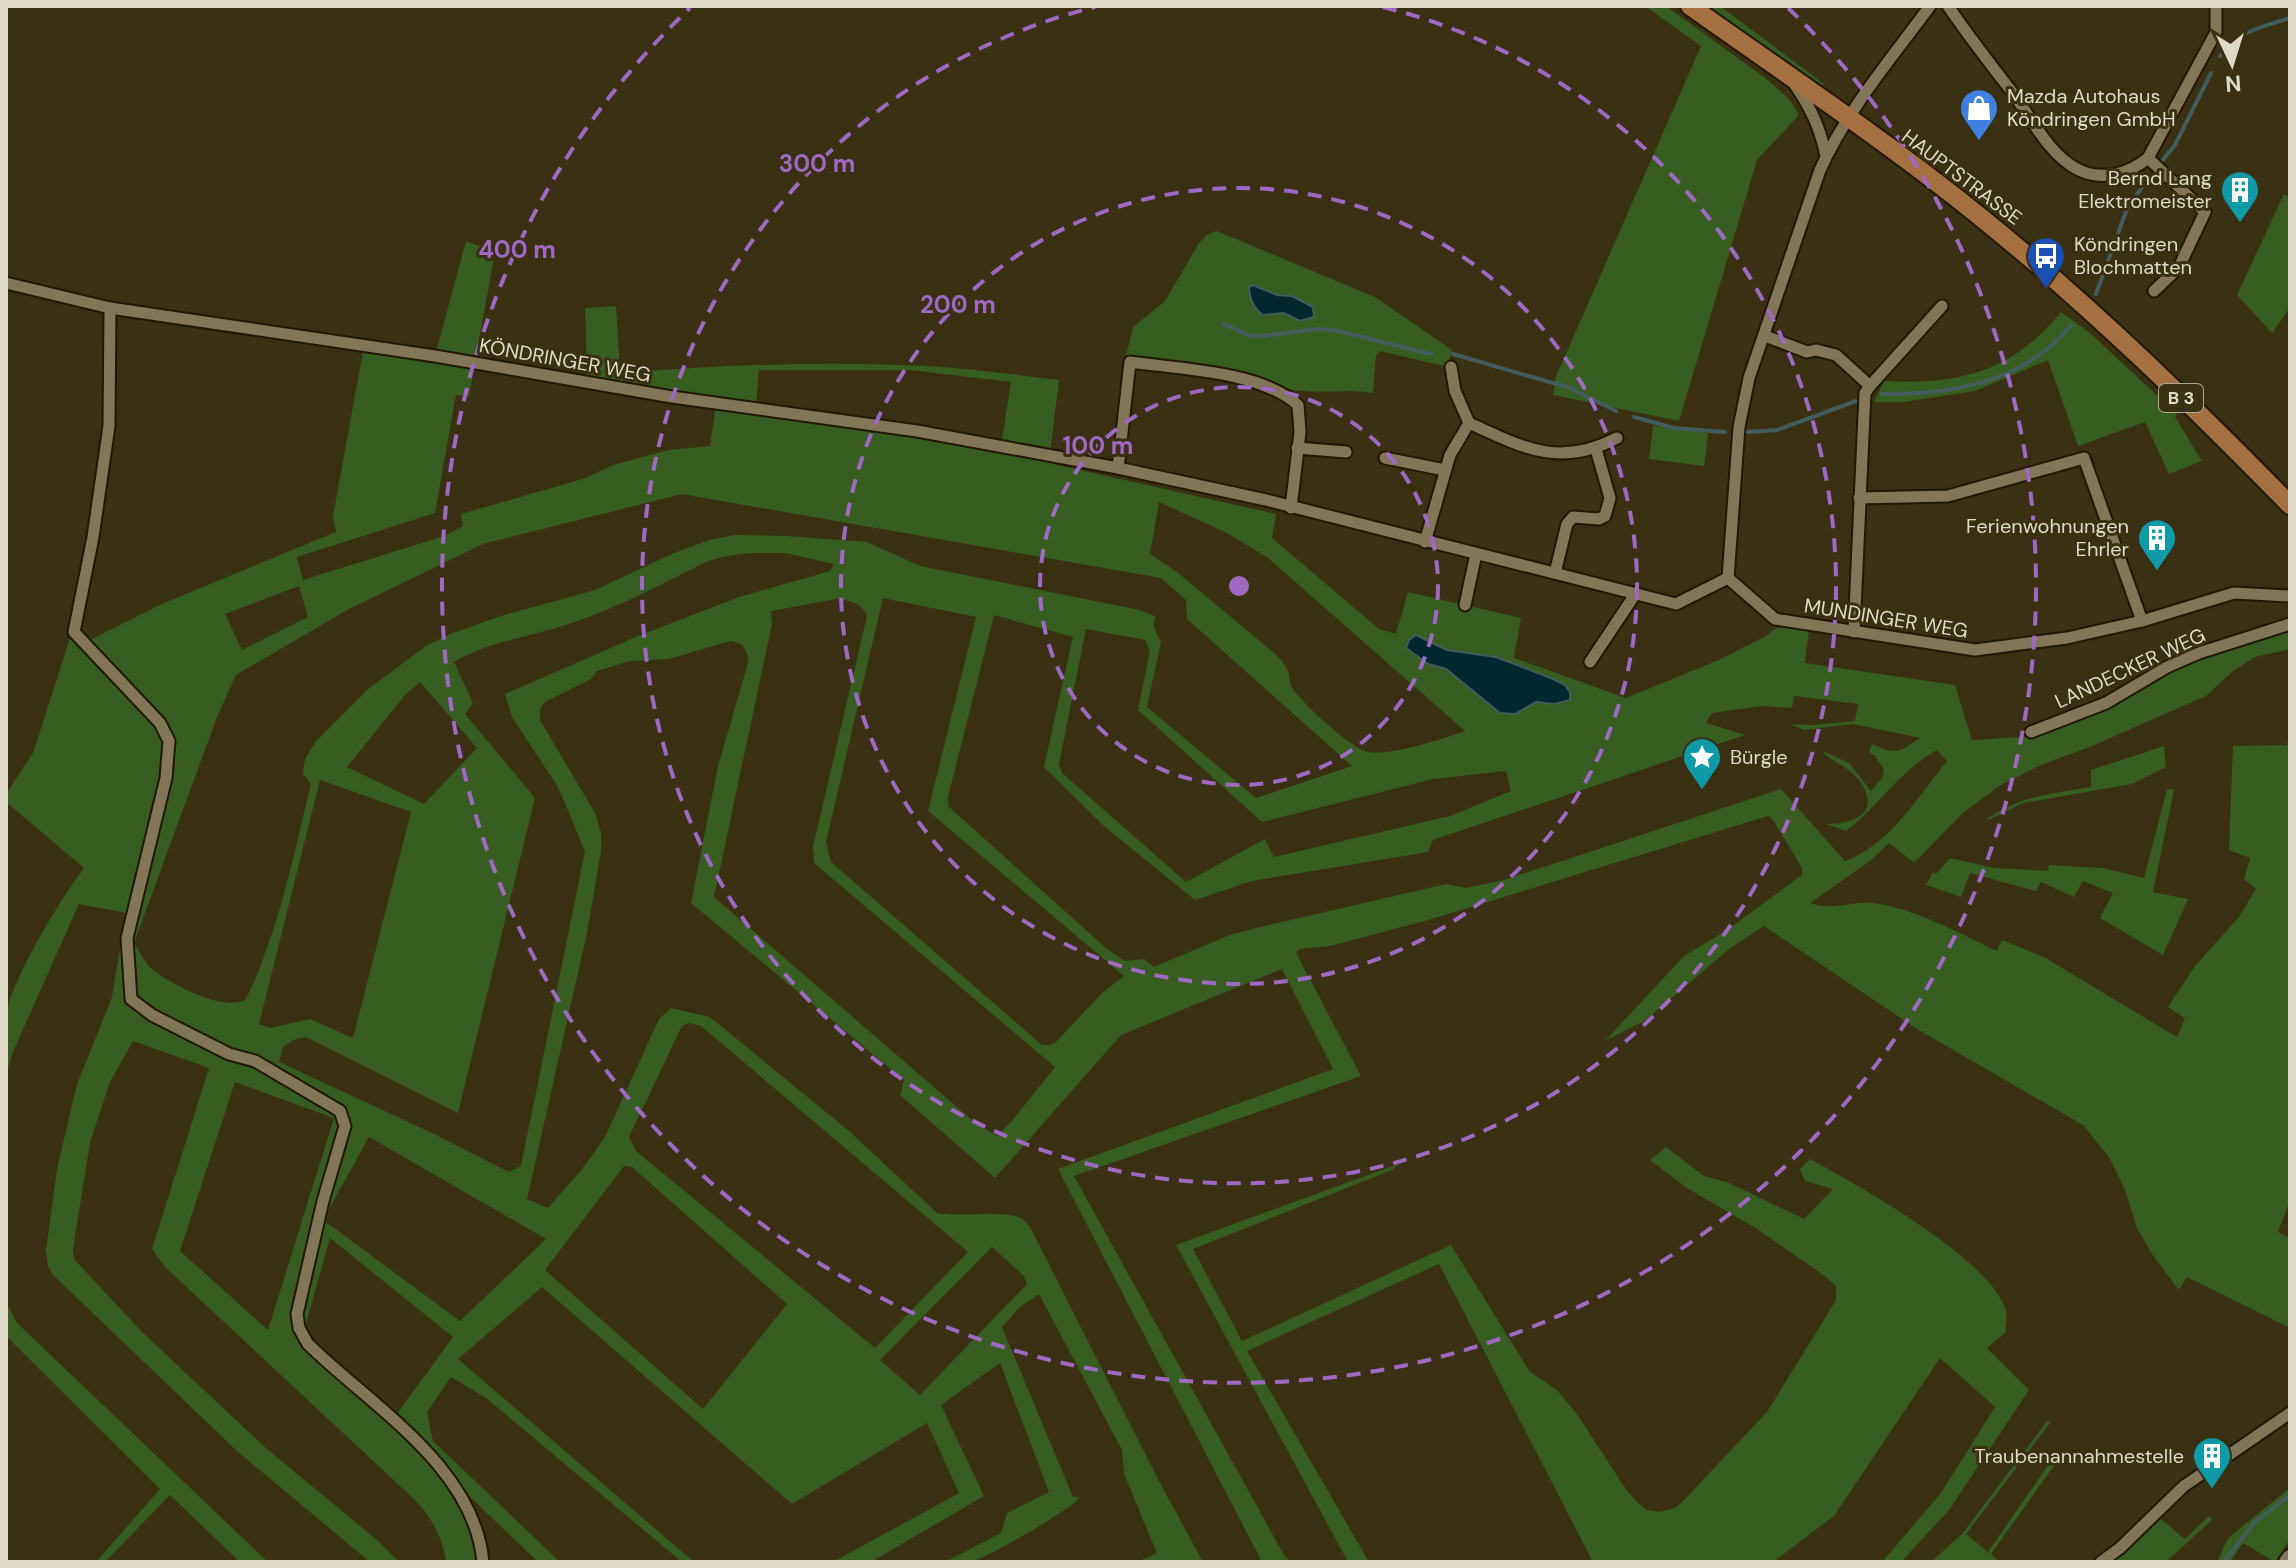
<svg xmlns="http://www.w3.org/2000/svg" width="2296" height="1568" font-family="'DM Sans',sans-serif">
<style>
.green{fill:#375d21;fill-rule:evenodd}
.water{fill:#01282e;stroke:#445d5c;stroke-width:2}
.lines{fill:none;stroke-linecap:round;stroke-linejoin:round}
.stream{stroke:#445d5c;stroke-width:4}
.street-casing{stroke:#211800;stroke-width:15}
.secondary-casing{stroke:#211800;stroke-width:20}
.primary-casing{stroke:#211800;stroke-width:22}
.street{stroke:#817658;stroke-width:11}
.secondary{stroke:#817658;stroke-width:16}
.primary{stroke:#a77041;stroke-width:18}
.ring{fill:none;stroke:#9e69c2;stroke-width:4;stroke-dasharray:14 10}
.labels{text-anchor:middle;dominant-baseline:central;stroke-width:6;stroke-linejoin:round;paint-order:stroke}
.shield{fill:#3a3013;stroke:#aea692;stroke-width:2}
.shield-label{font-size:18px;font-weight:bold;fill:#dfd9c8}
.poi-label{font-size:20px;fill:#dfd9c8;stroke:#3a3013;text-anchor:start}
.street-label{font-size:20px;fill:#dfd9c8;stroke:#3a3013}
.centre{fill:#9e69c2;stroke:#3a3013;stroke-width:4}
.ring-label{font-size:24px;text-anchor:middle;font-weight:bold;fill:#9e69c2;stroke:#3a3013;stroke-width:6;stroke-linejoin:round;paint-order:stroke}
</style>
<rect width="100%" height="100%" fill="#3a3013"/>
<g class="green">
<polygon points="1645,6 1666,6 1768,80 1790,100 1799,115 1757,160 1679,421 1553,395 1555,379 1701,46"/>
<polygon points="1696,6 1720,6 1824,84 1817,93"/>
<polygon points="2284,194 2290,198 2290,307 2272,333 2237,295"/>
<path d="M1217 231 1375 297 1452 350 1448 367 1380 351 1376 355 1373 393C1346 389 1319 394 1293 390 1279 387 1267 378 1253 375 1212 366 1172 361 1131 356L1125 360 1133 327 1165 301 1199 243 1208 234ZM1269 292C1284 299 1297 297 1313 307L1300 321 1284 313 1269 315Z"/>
<path d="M466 241 495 252 469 396 456 395 435 513 297 557 303 580 444 536 463 526 461 514 586 478 613 465 668 450 710 446 716 404 548 376 587 374 585 308 616 306 620 373C722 365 823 361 925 366 970 368 1015 375 1059 380L1049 463 1276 514 1272 538 1379 629 1396 634 1408 592 1521 618 1514 658 1626 698 1721 659 1766 636 1775 629 1782 627 1809 631 1805 663 1955 685 1972 740 2036 736 2106 706 2179 664 2290 628V649L2255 657 2233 671 2206 696 2092 746 2041 765 2001 785 1964 812 1914 863 1889 843 1870 861 1810 903C1833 911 1850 901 1873 903 1917 909 1956 932 1997 951L2002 940 2044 957 2177 1037 2185 1018 2168 1007 2195 966 2239 917 2256 889 2244 879 2250 858 2229 850 2233 746 2287 745 2290 729V1201L2278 1232 2290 1238V1328L2187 1277 2179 1290 2152 1254 2137 1228 2125 1190 2109 1157 2083 1125 1917 1029 1764 926 1729 949 1646 1020 1605 1041 1684 956 1727 930 1802 875V868L1773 820 1768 816 1432 919 1330 946 1300 949 1296 953 1361 1076 1074 1176 1284 1555 1291 1562H1262L1058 1169 1333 1069 1282 969 1121 1035 995 1178 900 1095 904 1080 691 903 718 766 748 663V656L742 645 732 641 723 643 669 659 630 661 597 671 591 679 545 702 540 709V720L595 813 601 833V851L587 933 527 1199 548 1208 583 1168 605 1137 659 1019 671 1008 710 1017 849 1131 937 1213C959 1217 1004 1210 1021 1218 1023 1219 1028 1225 1030 1227L1159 1481 1203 1562H1138L1157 1553 1124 1474 1122 1450 1039 1294 1020 1307 1002 1327 1073 1497H1080C1073 1509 986 1558 971 1562 963 1564 953 1562 945 1562L1001 1533 1007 1513 1049 1492 1000 1363 941 1405 984 1496 871 1562H833L959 1493 927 1423 792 1504 542 1287 458 1359 694 1562H682L486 1398 451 1377 427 1412 433 1441 560 1562H538L469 1496 463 1501 481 1562H446C443 1538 431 1517 415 1500L165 1267 152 1249 209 1068 133 1041 109 1084 90 1143 73 1249 74 1259 142 1332 267 1449 377 1540 399 1562H370L238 1452 53 1275 48 1266 46 1251 57 1169 77 1084 112 997 126 913 79 904 12 1054 6 1076C6 1056 3 1034 6 1015 11 981 62 896 84 868L6 802V794L33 753 72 632 84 643 164 603 336 532 333 516 364 346 435 356ZM759 370H910L1011 382 1001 446 756 408ZM682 494 1161 578 1186 600 1187 619 1352 766 1256 798 1147 707 1161 642 1153 625 1156 617 1140 610 920 566 867 542 787 536 735 535 709 540 674 553 595 590 501 616 450 634 426 646 367 690 316 741 305 759 303 774 311 784C293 857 279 931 246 999 227 1014 162 981 148 965 143 959 139 950 134 943L217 717 236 675 349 609 483 544ZM1159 502 1227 533 1268 558 1465 731C1442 739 1391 756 1368 752 1353 750 1302 703 1293 689 1289 684 1290 677 1288 671 1285 663 1279 658 1273 652L1177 572 1150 554ZM750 553H785L834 564 830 571 739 597 638 636 505 694 512 717 558 787 585 851 521 1166 509 1172 430 1132 279 1062 283 1047 293 1040 306 1037 458 1113 535 798 465 714 473 703 454 662C488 642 528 637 566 625 616 609 661 584 708 561L722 557ZM299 586 308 617 242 650 225 614ZM883 598 976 617 928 811 1124 976 1102 993 1056 1042 1049 1045H1042L831 862 826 842ZM836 599C849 600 862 603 867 616L813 847 814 863 1055 1067 1011 1122 997 1136 973 1121 714 897 772 624 771 611ZM994 615 1073 637 1044 767 1105 827 1195 900 1252 881 1428 852 1433 840 1745 735 1706 723 1712 713 1762 706 1792 708 1794 696 1858 704 1855 721 1813 725 1790 724 1804 730 1853 724 1920 738C1897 752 1900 756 1872 744L1869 752 1875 756 1884 770 1882 778 1871 791 1849 763 1825 752 1824 754C1837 763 1855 771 1863 786 1880 816 1849 824 1826 824L1846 831C1879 806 1899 771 1937 750L1947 761C1918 796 1890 845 1845 861L1781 789 1504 880 1466 888 1446 884 1256 928 1227 936 1154 967 1144 959 1125 961 1107 949 948 806V797ZM1086 629 1145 640 1150 651 1138 710 1262 822 1433 779 1506 771 1511 791 1450 816 1274 857 1265 839 1186 882 1062 773 1059 764ZM1416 635 1447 650 1496 657 1537 672 1555 704 1536 702 1515 714 1500 713 1446 669 1428 664 1406 649ZM420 682 477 748 424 804 347 767 405 695ZM320 780 411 812 353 1038 310 1019 270 1028 259 1024ZM688 1023 701 1026 968 1252 875 1348 636 1151 629 1137 682 1026ZM235 1082 334 1118 268 1330 180 1251ZM369 1137 546 1239 460 1321 326 1222 330 1207ZM624 1166 632 1167 787 1304 703 1409 545 1270ZM330 1238 453 1337 391 1422 305 1346V1327ZM992 1247 1024 1276 1027 1284 920 1395 880 1360Z"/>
<path d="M2061 312 2090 333 2177 414 2175 417 2202 461 2169 474 2145 422 2078 446 2048 360 1975 391 1904 402H1874L1884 381C1960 385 2012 372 2061 312Z"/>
<polygon points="1653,426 1708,433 1704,466 1649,459"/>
<path d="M2164 746 2166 767 2132 784 2023 803 1984 822C2015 796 2053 794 2091 787V770Z"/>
<polygon points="2167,789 2174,790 2153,892 2188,899 2163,955 2100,918 2113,893 2083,881 2074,897 2041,882 2036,891 1970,873 1961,897 1926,885 1933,872 1936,874 1950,858 1994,868 2048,871 2049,865 2103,868 2144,878"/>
<path d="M1666 1147 1704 1176 1729 1183 1804 1219 1833 1189 1805 1181 1800 1169 1810 1159C1858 1185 1988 1258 2005 1308 2008 1315 2006 1325 2006 1332L1987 1348 2029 1390 1949 1510 1901 1562H1882L1941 1493 1995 1407 1940 1358 1834 1516 1773 1562H1593L1439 1264 1247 1351 1369 1562H1348L1176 1245 1401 1163 1392 1170 1193 1249 1242 1341 1451 1245 1530 1372 1557 1390 1577 1414 1625 1488 1637 1502 1647 1510 1660 1512 1675 1508 1684 1500 1767 1412 1836 1300V1286L1826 1277 1757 1229 1687 1188 1650 1160Z"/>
<polygon points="6,1302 17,1323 268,1562 240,1562 170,1495 105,1562 96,1562 160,1489 6,1336"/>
<polygon points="2048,1420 2050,1423 1966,1534 1988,1552 2051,1461 2056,1463 1991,1554 1999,1562 1931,1562 1963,1533"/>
<polygon points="2290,1488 2290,1539 2275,1562 2243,1543 2230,1562 2217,1562 2228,1538"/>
<polygon points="2151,1511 2185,1539 2209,1516 2212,1520 2166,1562 2092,1562 2129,1535"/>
</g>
<g class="water">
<path d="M1253 285 1277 295 1292 296 1313 307 1314 317 1300 321 1284 313 1263 315C1254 309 1249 298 1249 287Z"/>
<polygon points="1416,635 1447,650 1496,657 1551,678 1565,685 1570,692 1570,700 1555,704 1536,702 1515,714 1500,713 1446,669 1428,664 1406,648 1409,640"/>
</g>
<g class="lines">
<g class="stream">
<path d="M2220 56C2233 32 2266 26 2290 18"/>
<polyline points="2162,161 2175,145 2211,73"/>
<polyline points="2096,294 2127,209 2149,177"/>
<polyline points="1224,324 1250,336 1261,336 1318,329 1338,331 1431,354"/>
<polyline points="1453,354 1570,388 1616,411"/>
<path d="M1882 394C1952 395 2025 382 2071 325"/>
<polyline points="1634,417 1674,428 1725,432"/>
<polyline points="1746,432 1777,430 1856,401"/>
<polyline points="2224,1562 2254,1523 2290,1495"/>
</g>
<defs>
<g id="street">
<path d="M1948 6C1969 37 1992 66 2015 96 2032 120 2051 157 2079 170 2102 181 2129 174 2148 158L2216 32V6"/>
<path d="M1795 85C1811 108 1820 128 1826 156"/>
<polyline points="2148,158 2205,212 2179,267 2154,291"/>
<polyline points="6,283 110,308 435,356 672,397 917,431 1118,468 1266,500 1676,604 1728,578 1775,619 1975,650 2067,638 2142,621 2234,593 2290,596"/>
<path d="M110 308 109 426 93 537 74 632 160 723 169 741 166 778 127 938 131 999 152 1015 229 1054 255 1061 340 1111 345 1126 323 1201 297 1314 299 1328 308 1344C371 1406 474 1466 483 1562"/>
<polyline points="1765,336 1807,352 1816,350 1836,355 1870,386 1942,306"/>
<polyline points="1451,367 1455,391 1469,423"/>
<polyline points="1297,448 1346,452"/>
<polyline points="1385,458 1445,470"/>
<path d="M1118 468 1130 362C1180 369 1260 371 1298 405L1300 432 1291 508"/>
<polyline points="1859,498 1948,496 2084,458 2142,621"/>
<path d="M1425 542 1450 455 1469 423C1524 448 1559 468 1617 438"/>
<polyline points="1555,573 1567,524 1573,517 1599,519 1605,516 1610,498 1596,449"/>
<path d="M1728 578 1739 427 1749 378 1820 170C1847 110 1891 59 1930 6"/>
<polyline points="1465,605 1476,554"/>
<polyline points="1854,632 1865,393 1870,386"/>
<polyline points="1590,662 1636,593"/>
<polyline points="2031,732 2106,703 2167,667 2199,653 2290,624"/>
<polyline points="2101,1562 2120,1548 2184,1486 2290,1413"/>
</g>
<polyline id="secondary" points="2287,1562 2290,1558"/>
<path id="primary" d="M1690 6C1790 77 1894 146 1989 224 2095 310 2194 407 2290 505"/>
</defs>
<use href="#street" class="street-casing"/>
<use href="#secondary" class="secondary-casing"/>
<use href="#primary" class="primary-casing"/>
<use href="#street" class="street"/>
<use href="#secondary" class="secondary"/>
<use href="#primary" class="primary"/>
</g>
<g class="ring">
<circle cx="1239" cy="586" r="199"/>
<circle cx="1239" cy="586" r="398"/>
<path d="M1383 7A597 597 0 1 1 1095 7"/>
<path d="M1788 8A797 797 0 1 1 690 8"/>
</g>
<defs>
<symbol id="shop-pin" viewBox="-11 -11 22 30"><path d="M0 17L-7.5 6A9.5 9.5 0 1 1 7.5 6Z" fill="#3f7fe0" stroke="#3a3013"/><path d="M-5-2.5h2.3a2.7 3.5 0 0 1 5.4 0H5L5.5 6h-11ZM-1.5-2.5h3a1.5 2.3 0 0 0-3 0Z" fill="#fff"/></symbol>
<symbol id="building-pin" viewBox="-11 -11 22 30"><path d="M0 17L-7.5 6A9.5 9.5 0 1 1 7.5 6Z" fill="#0f9aa8" stroke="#3a3013"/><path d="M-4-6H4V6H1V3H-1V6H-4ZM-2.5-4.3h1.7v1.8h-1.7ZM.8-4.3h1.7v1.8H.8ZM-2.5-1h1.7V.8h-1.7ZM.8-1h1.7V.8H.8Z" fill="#fff"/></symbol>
<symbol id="bus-pin" viewBox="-11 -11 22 30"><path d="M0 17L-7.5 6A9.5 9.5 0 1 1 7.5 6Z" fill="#1a4fb4" stroke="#3a3013"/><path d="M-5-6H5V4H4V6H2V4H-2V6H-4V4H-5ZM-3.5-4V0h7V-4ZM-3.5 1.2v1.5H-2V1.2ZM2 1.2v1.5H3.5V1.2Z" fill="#fff"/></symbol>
<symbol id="sight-pin" viewBox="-11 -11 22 30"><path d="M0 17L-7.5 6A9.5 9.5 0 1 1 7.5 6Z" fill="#0f9aa8" stroke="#3a3013"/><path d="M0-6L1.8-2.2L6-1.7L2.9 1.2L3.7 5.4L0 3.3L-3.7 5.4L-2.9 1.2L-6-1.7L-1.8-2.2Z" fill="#fff"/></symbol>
</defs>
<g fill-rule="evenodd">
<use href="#shop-pin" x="1957" y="86" width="44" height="60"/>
<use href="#building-pin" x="2218" y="168" width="44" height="60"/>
<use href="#bus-pin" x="2024" y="234" width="44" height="60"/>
<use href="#building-pin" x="2135" y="516" width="44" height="60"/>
<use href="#sight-pin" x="1680" y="735" width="44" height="60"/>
<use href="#building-pin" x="2190" y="1434" width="44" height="60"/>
</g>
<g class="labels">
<rect class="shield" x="2159" y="384" width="44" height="28" rx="6"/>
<g class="shield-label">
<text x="2181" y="398">B 3</text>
</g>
<g class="poi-label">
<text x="2007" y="96">Mazda Autohaus<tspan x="2007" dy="23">Köndringen GmbH</tspan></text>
<text x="2212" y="178" text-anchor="end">Bernd Lang<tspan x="2212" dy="23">Elektromeister</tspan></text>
<text x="2074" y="244">Köndringen<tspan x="2074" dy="23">Blochmatten</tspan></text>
<text x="2129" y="526" text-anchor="end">Ferienwohnungen<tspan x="2129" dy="23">Ehrler</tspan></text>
<text x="1730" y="757">Bürgle</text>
<text x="2184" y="1456" text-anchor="end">Traubenannahmestelle</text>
</g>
<g class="street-label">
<text transform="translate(1962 177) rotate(37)">HAUPTSTRASSE</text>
<text transform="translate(565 360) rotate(10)">KÖNDRINGER WEG</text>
<text transform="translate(1886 618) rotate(9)">MUNDINGER WEG</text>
<text transform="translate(2130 668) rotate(-25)">LANDECKER WEG</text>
</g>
</g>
<circle cx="1239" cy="586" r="12" class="centre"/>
<g class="ring-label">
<text x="817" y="172">300 m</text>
<text x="517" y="258">400 m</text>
<text x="958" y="313">200 m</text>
<text x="1098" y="454">100 m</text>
</g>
<rect width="2296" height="1568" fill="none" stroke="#dfd9c8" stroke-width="16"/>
<g transform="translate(2232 64) rotate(176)" stroke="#3a3013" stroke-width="6" paint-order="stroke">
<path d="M0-6L14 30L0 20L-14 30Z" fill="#dfd9c8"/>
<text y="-12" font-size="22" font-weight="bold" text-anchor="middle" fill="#dfd9c8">N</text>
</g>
</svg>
